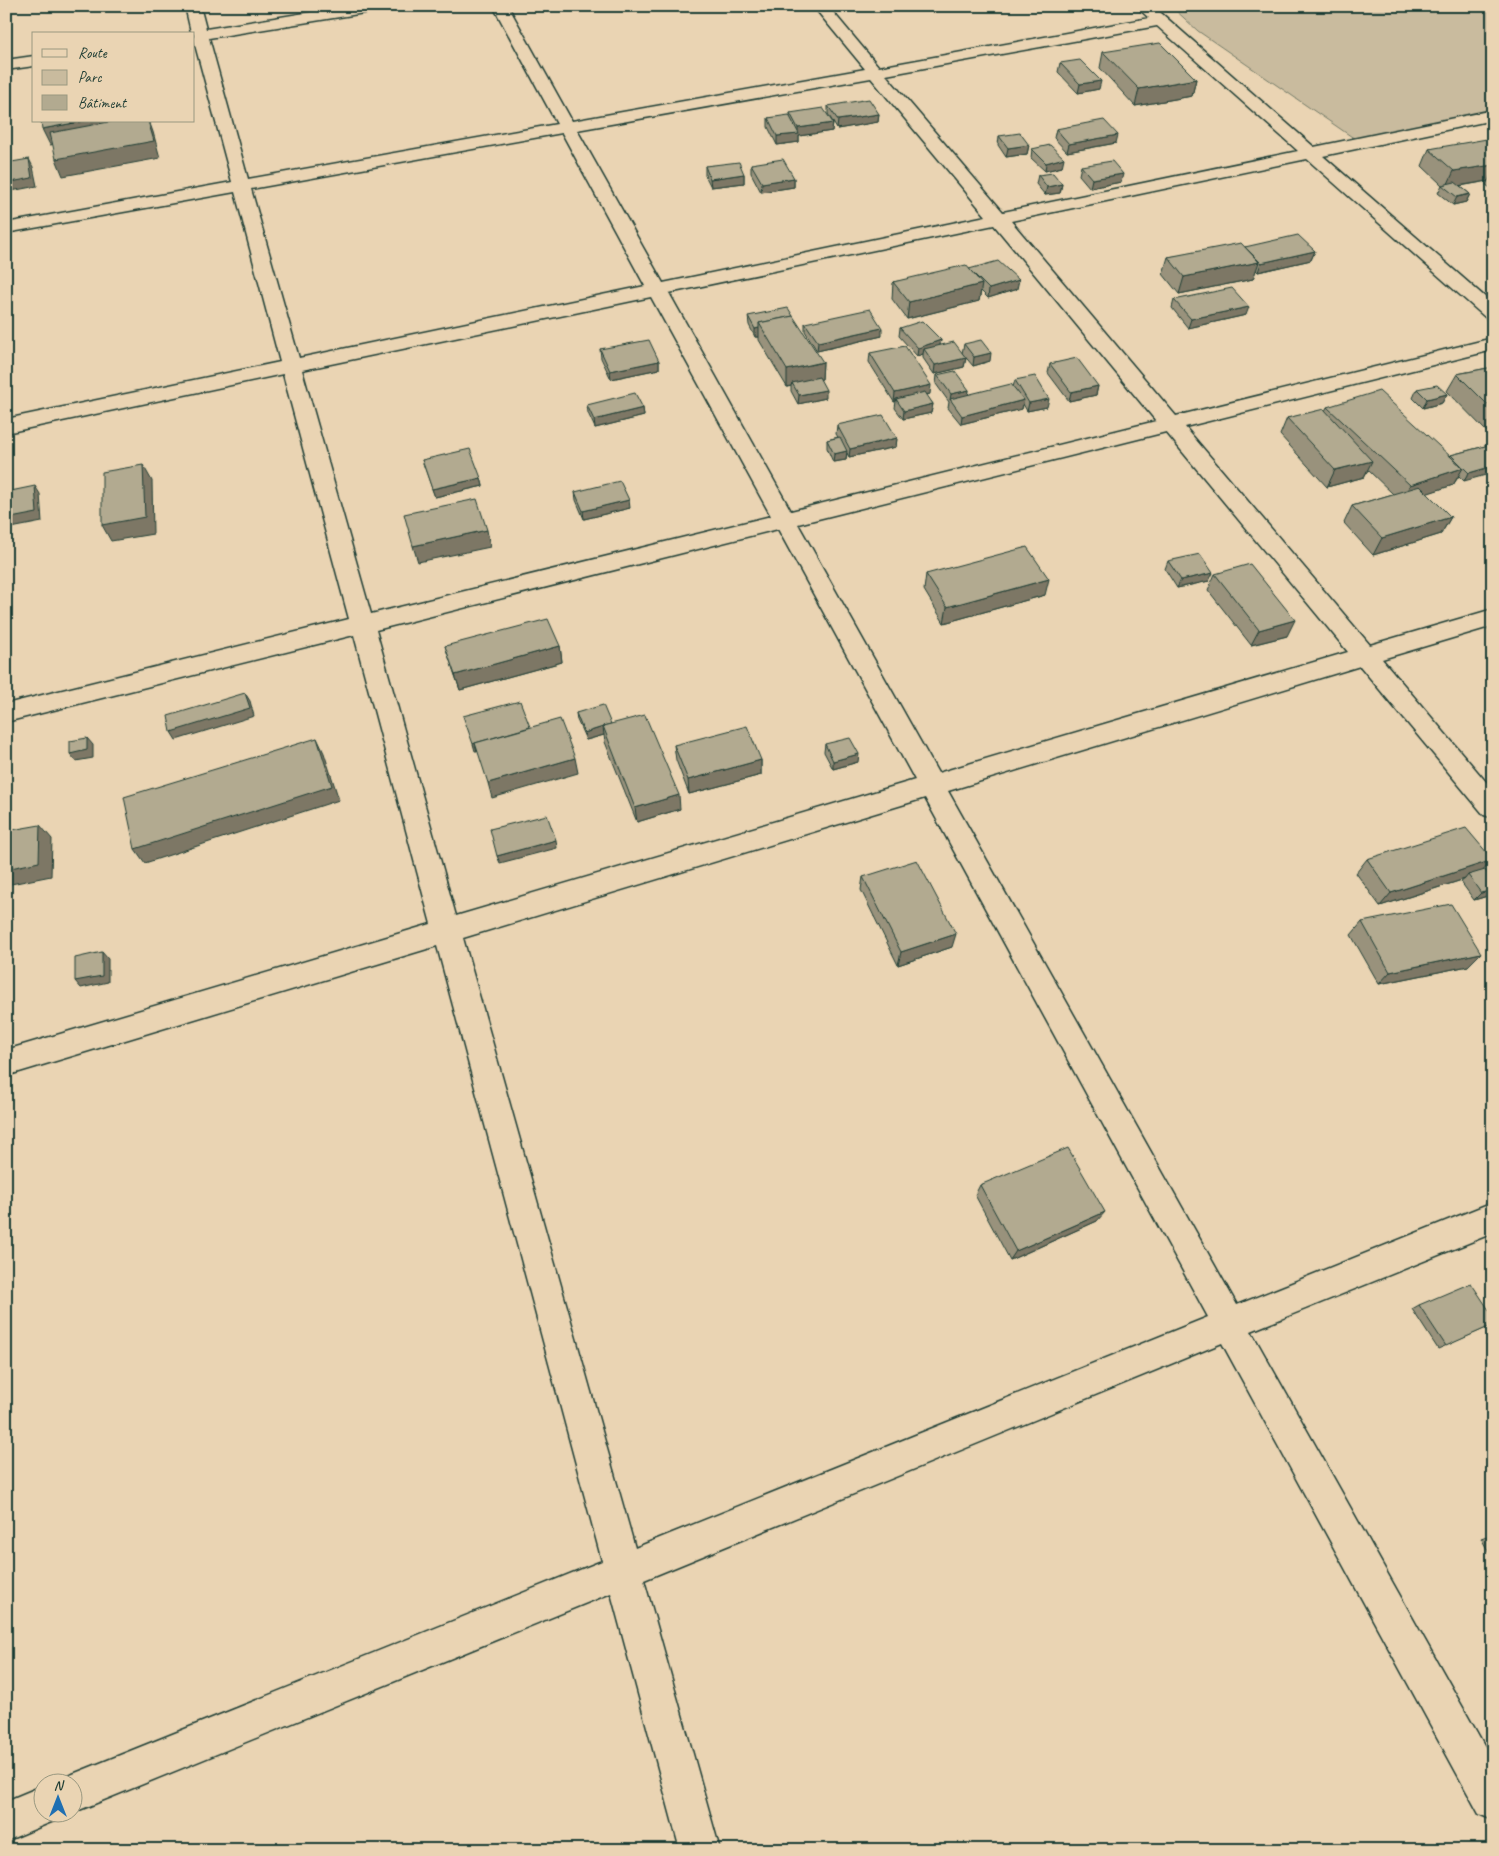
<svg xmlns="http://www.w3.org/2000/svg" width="1499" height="1856" font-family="Caveat,sans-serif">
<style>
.green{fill:#c9bb9e;stroke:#747c69}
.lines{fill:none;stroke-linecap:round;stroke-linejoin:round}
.minor-casing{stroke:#1f3d34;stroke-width:3}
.minor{fill:#ead4b3;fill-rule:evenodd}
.wall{fill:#99927c;stroke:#1f3d34}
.shaded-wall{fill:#7d7765;stroke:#1f3d34}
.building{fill:#b2aa90;stroke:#1f3d34}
</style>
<rect width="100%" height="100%" fill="#ead4b3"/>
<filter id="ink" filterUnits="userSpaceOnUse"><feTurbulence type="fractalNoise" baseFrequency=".02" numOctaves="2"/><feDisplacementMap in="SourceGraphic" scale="10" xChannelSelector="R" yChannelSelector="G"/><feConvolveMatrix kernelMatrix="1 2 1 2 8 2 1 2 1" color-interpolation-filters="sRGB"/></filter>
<g filter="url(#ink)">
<polygon class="green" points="1171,6 1493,6 1493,110 1355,139 1198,31"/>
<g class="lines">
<defs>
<g id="minor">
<path d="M185 6H200L206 29 348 6H384L382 9 377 11 209 38 248 179 557 124 493 6H508L572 121 865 69 813 6H828L879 67 1149 18 1139 9 1141 6H1153L1314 147 1493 110V120L1323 156 1493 304V320L1486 318 1307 159 1011 221 1176 416 1493 338V350L1185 427 1370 645 1493 609V626L1382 659 1493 790V818L1484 815 1360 666 948 791 1237 1305 1493 1202V1233L1251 1331 1493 1761V1820L1479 1814 1222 1343 644 1580 720 1850H680L611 1593 72 1813V1784H57L58 1780 602 1561 437 946 6 1076V1050L431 924 354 635 6 722V704L349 619 283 374 6 433V419L280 362 235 192 6 233V223L232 182 194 41V34H188L191 32ZM1157 26 1298 151 1003 212 886 75ZM871 78 986 216 663 283 577 130ZM562 133 645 286 299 358 251 189ZM994 225 1156 421 791 511 669 293ZM651 297 771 516 371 614 302 370ZM1166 432 1348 652 938 773 798 524ZM778 529 915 780 456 916 376 630ZM925 798 1208 1317 635 1548 463 938Z"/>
<polygon points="34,56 34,66 6,70 6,60"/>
<polygon points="42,1786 42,1814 59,1814 56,1820 6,1841 6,1801"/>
</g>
</defs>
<use href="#minor" class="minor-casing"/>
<use href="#minor" class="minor"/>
</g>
<g class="wall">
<polygon points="1103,52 1196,79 1192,96 1135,106 1100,68"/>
<polygon points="1060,63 1099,89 1078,93 1058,72"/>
<polygon points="828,106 879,114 878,122 837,129 828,114"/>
<polygon points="790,113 833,123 832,131 799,136 799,142 777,145 768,127 768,118 790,117"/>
<polygon points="1056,129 1116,143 1067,152 1054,138"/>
<polygon points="999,136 1029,145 1027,154 1006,157 998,145"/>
<polygon points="1493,144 1493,190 1486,185 1488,181 1460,186 1470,194 1466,202 1453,205 1438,193 1442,185 1422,166 1429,149"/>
<polygon points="1032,149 1062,167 1045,171 1031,158"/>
<polygon points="751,164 794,178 794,187 761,192 751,173"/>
<polygon points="705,166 744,174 744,183 711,187 705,175"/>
<polygon points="1081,166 1121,182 1090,188 1079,175"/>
<polygon points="1038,175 1062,184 1060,193 1045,195 1036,184"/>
<polygon points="1245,247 1315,251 1311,260 1258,272 1256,270 1253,279 1179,294 1163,274 1168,257"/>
<polygon points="969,269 1017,289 988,298 981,291 979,301 907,319 892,299 893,282"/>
<polygon points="1174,300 1246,315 1188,328 1172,308"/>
<polygon points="748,316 823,362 822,379 820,379 826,398 798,404 791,391 791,386 787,387 759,340 759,337 755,337 749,325"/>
<polygon points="805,323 882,336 817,351 805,331"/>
<polygon points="900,328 941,340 940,346 966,358 964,367 934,374 923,358 923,354 917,356 899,336"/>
<polygon points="964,344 990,361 973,366 962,353"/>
<polygon points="600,349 659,361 659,369 611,379 601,358"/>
<polygon points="870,353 930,394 926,395 933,404 931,413 903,419 895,408 896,401 894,402 869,362"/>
<polygon points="1050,364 1098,386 1096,395 1069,401 1048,373"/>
<polygon points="1493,367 1493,430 1487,432 1447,391 1457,374"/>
<polygon points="937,375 969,390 968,395 1013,387 1015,380 1047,407 1027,411 1023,404 1022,409 961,424 948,408 949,402 936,384"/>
<polygon points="1417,389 1447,394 1442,403 1423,408 1413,398"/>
<polygon points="587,405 643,408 644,416 595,428 588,413"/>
<polygon points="1327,407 1450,456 1451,455 1489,445 1464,481 1459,476 1453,485 1427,493 1451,517 1441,534 1373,555 1344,523 1352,506 1393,494 1368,470 1364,477 1327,487 1280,435 1287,418 1325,411"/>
<polygon points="837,425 897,438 896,447 849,457 847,453 846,460 833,462 827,448 827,440 838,437 836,434"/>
<polygon points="422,460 481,478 483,486 435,497"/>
<polygon points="1493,485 1493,497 1488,492"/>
<polygon points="575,492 630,508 584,519 576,500"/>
<polygon points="1168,561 1209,581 1177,588 1165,569"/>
<polygon points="926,574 1045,595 944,623 924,590"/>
<polygon points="1215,574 1287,636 1251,645 1208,590"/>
<polygon points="445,646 560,646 562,662 460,690"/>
<polygon points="576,713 611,724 680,809 637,822 605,742 604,735 586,740 577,720"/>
<polygon points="825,744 858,762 833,769 824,752"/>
<polygon points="674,745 761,760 761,775 689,794 676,760"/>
<polygon points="1367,859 1493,860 1482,871 1493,881 1493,893 1491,895 1474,900 1461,882 1465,879 1380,906 1356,873"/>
<polygon points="863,877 952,947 898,965 861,890"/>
<polygon points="1362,922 1481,953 1468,966 1379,984 1351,935"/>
<polygon points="980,1185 1097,1221 1010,1260 975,1195"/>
<polygon points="1419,1305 1493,1325 1438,1349 1412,1309"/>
<polygon points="1493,1534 1493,1560 1481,1538"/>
</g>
<g class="shaded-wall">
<polygon points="1196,79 1192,96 1135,106 1139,89"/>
<polygon points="1101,81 1099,89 1078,93 1080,84"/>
<polygon points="879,114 878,122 837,129 838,120"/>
<polygon points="85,121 132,121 134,131 50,145 42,129"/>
<polygon points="148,121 149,121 153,132 160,158 63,176 56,159"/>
<polygon points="833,123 832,131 799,136 799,142 777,145 777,136 798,134 798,128"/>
<polygon points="1118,135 1116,143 1067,152 1069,144"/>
<polygon points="1029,145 1027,154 1006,157 1008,148"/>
<polygon points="1064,158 1062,167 1045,171 1046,163"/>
<polygon points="29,159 33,167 37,186 6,192 6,183"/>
<polygon points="1493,165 1493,178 1490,176 1488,181 1446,188 1454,171"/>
<polygon points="744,174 744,183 711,187 710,179"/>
<polygon points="1123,174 1121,182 1090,188 1092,179"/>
<polygon points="794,178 794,187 761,192 762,183"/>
<polygon points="1062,184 1060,193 1045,195 1047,187"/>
<polygon points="1470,194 1466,202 1453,205 1457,197"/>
<polygon points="1315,251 1311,260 1258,272 1261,263"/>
<polygon points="1259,262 1253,279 1179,294 1184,277"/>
<polygon points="1019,280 1017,289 988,298 989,289"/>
<polygon points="982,284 979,301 907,319 909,302"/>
<polygon points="1249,307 1246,315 1188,328 1191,319"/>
<polygon points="759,328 759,337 755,337 755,329"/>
<polygon points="882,328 882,336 817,351 818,342"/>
<polygon points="941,340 939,349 924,349 923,354 917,356 918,348"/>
<polygon points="991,353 990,361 973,366 974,357"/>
<polygon points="966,358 964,367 934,374 935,365"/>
<polygon points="659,361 659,369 611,379 610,371"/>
<polygon points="823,362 822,379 793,385 792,383 791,386 787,387 787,370"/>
<polygon points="931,385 930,394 897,401 896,399 896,401 894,402 895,393"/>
<polygon points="1098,386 1096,395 1069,401 1071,392"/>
<polygon points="826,390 826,398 798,404 799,395"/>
<polygon points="969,390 968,398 950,400 951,394"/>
<polygon points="1447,394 1442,403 1423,408 1427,399"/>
<polygon points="1049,399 1047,407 1027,411 1029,403"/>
<polygon points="1024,400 1022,409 961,424 962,416"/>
<polygon points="933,404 931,413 903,419 904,411"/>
<polygon points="643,408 644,416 595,428 594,420"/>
<polygon points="1493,422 1493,430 1487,432"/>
<polygon points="897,438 896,447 849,457 850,449"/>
<polygon points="847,451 846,460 833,462 834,454"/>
<polygon points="1372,461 1364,477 1327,487 1335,470"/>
<polygon points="143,465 152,481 153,534 111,541 102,525"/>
<polygon points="1493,466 1493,473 1464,481 1469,473"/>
<polygon points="1463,468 1453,485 1401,502 1410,485"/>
<polygon points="481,478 483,486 435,497 432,489"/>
<polygon points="35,486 40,494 42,522 6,529 6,519"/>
<polygon points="629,500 630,508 584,519 583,511"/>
<polygon points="1451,517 1441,534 1373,555 1382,538"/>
<polygon points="487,530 490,547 418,562 413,546"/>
<polygon points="1213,573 1209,581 1177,588 1181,580"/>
<polygon points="1049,579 1045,595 944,623 947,607"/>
<polygon points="1295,620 1287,636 1251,645 1259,630"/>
<polygon points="560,646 562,662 460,690 455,675"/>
<polygon points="245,693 250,701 254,716 176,740 171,732"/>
<polygon points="603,727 604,735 586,740 584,733"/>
<polygon points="87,738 93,745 93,758 76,761 70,754"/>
<polygon points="317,738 324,753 339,800 145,863 135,849"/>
<polygon points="475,743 477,751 475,751 473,744"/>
<polygon points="859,754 858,762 833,769 833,761"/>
<polygon points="575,758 578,773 492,798 488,783"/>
<polygon points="761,760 761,775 689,794 688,780"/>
<polygon points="679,795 680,809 637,822 635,808"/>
<polygon points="40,825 52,839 51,876 6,885 6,869"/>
<polygon points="556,840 557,848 500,863 497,856"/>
<polygon points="1493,860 1480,874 1468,875 1465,879 1380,906 1391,893"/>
<polygon points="1493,890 1493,893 1491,895 1474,900 1481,893"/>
<polygon points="956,934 952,947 898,965 901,952"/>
<polygon points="102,952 108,959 108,982 81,988 75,981"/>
<polygon points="1481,953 1468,966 1379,984 1390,972"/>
<polygon points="1105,1212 1097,1221 1010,1260 1016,1251"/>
</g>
<g class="building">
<polygon points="1160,43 1196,79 1139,89 1103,52"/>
<polygon points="1080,60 1101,81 1080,84 1060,63"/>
<polygon points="869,99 879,114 838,120 828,106"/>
<polygon points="823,108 833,123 798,128 790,113"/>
<polygon points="789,115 799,134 777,136 768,118"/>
<polygon points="1104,120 1118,135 1069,144 1056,129"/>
<polygon points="41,121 85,121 42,129"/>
<polygon points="114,121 148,121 154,141 56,159 50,133"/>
<polygon points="1020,133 1029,145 1008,148 999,136"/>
<polygon points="1487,139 1493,144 1493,165 1454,171 1429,149"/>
<polygon points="1050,145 1064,158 1046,163 1032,149"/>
<polygon points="29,159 32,178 6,183 6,163"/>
<polygon points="783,159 794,178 762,183 751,164"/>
<polygon points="1112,161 1123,174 1092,179 1081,166"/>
<polygon points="739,162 744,174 710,179 705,166"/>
<polygon points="1053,173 1062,184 1047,187 1038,175"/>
<polygon points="1455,182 1470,194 1457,197 1442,185"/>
<polygon points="1298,235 1315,251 1261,263 1245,247"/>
<polygon points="1241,243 1259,262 1184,277 1168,257"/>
<polygon points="998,261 1019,280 989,289 969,269"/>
<polygon points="966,265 982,284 909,302 893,282"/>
<polygon points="1232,288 1249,307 1191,319 1174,300"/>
<polygon points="788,308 793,316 759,323 759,328 755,329 748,316"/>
<polygon points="870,309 882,328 818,342 805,323"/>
<polygon points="793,316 823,362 787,370 759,323"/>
<polygon points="922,321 941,340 918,348 900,328"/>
<polygon points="649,340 659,361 610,371 600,349"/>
<polygon points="981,340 991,353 974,357 964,344"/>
<polygon points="954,342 966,358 935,365 924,349"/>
<polygon points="905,346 931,385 895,393 870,353"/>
<polygon points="1077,358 1098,386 1071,392 1050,364"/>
<polygon points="1493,367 1493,410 1457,374"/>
<polygon points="955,371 969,390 951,394 937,375"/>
<polygon points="1035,376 1049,399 1029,403 1015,380"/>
<polygon points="819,377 826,390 799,395 792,383"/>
<polygon points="1011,384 1024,400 962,416 950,399"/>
<polygon points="1437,385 1447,394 1427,399 1417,389"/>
<polygon points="1379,391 1463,468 1410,485 1327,407"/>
<polygon points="925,392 933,404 904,411 896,399"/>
<polygon points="635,393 643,408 594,420 587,405"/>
<polygon points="1324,409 1372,461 1335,470 1287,418"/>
<polygon points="883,415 897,438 850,449 837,425"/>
<polygon points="840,437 847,451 834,454 827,440"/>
<polygon points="1489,445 1493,448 1493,466 1469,473 1451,455"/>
<polygon points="470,449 481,478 432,489 422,460"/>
<polygon points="143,465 145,517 102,525 102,472"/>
<polygon points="620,481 629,500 583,511 575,492"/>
<polygon points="35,486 37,513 6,519 6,492"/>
<polygon points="1420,486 1451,517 1382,538 1352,506"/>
<polygon points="477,499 487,530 413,546 404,514"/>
<polygon points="1027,547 1049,579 947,607 926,574"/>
<polygon points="1200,554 1213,573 1181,580 1168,561"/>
<polygon points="1250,564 1295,620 1259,630 1215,574"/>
<polygon points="548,619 560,646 455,675 445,646"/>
<polygon points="245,693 250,708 171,732 168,716"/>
<polygon points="520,701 530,727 475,743 473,744 463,716"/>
<polygon points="603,705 611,724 603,726 603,727 584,733 576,713"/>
<polygon points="645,715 679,795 635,808 603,726"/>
<polygon points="560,719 575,758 488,783 475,743"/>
<polygon points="747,726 761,760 688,780 674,745"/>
<polygon points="87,738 87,750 70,754 70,741"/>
<polygon points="317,738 332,786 135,849 124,797"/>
<polygon points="850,738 859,754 833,761 825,744"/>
<polygon points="547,815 556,840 497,856 490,829"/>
<polygon points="40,825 39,862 6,869 6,831"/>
<polygon points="1466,828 1493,860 1391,893 1367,859"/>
<polygon points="917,860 956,934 901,952 863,877"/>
<polygon points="1485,870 1493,881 1493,890 1481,893 1468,875"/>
<polygon points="1451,904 1481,953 1390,972 1362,922"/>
<polygon points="102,952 102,976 75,981 75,958"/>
<polygon points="1068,1148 1105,1212 1016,1251 980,1185"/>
<polygon points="1471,1283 1493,1316 1493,1325 1446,1346 1419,1305"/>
</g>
</g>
<rect width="1499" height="1856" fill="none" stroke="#ead4b3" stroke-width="25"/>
<rect x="12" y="12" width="1474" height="1831" fill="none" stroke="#1f3d34" stroke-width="2" filter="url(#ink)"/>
<rect x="32" y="32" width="162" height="90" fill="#ead4b3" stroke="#999880"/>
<rect x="42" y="49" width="25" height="8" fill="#ead4b3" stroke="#999880"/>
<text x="78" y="58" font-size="15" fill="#1f3d34">Route</text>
<rect x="42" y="70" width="25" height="15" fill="#c9bb9e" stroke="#999880"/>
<text x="78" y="82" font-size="15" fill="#1f3d34">Parc</text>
<rect x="42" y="95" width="25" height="15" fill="#b2aa90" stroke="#999880"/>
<text x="78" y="108" font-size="15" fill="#1f3d34">Bâtiment</text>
<g transform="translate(58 1798)"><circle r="24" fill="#ead4b3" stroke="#999880"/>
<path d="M0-4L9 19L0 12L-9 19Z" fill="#1f6fb2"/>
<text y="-8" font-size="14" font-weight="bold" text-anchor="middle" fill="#1f3d34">N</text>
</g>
</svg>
